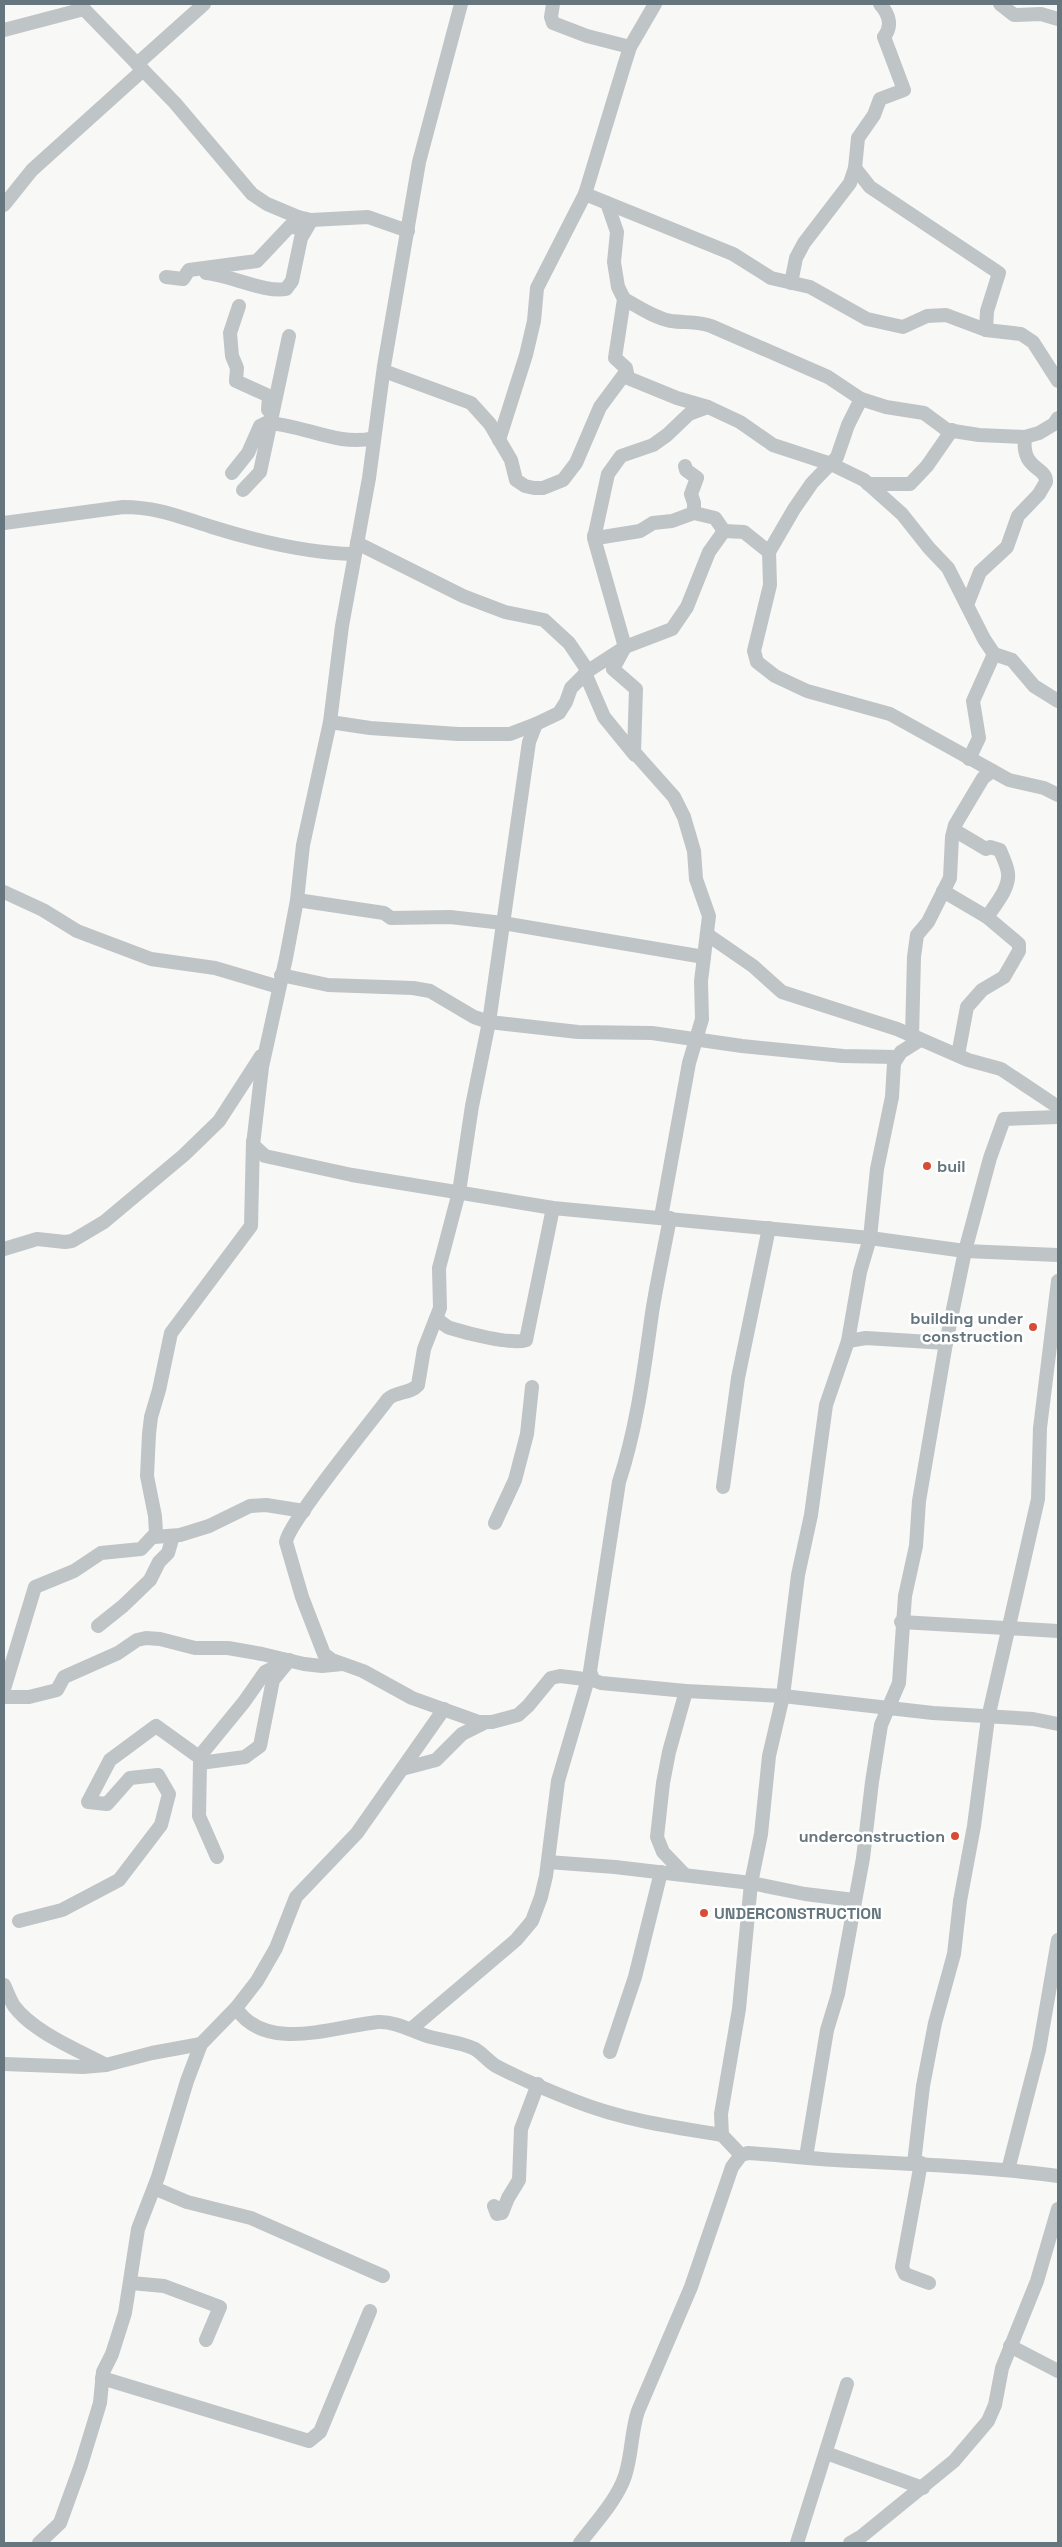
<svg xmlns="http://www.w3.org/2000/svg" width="1062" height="2547" font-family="'Space Grotesk',sans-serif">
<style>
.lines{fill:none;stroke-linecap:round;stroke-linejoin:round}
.minor{stroke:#bfc4c7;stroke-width:14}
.poi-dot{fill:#d84b36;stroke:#fff;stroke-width:2}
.labels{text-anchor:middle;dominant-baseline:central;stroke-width:5;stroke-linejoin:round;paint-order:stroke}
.poi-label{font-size:16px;font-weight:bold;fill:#65767f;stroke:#fff;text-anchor:start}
</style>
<rect width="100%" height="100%" fill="#f8f8f6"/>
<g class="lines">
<g class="minor">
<polyline points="79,4 175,103 252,194 267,204 298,217 311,220 368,217 408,231"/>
<polyline points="461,4 419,162 384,366 369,478 342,626 330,722 303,845 297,900 286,958 262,1067 253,1145 265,1156 352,1175 553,1208 870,1238 965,1251 1058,1255"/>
<polyline points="553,4 551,17 553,23 587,36 630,47"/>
<polyline points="1000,4 1014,15 1041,14 1058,19"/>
<polyline points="4,30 84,9"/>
<polyline points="137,64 204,4"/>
<polyline points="855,168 870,187 999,273 987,311 986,330"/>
<polyline points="585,194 733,254 771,278 810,287 867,319 903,327 927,316 946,315 986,330 1021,334 1033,342 1058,381"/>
<polyline points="607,203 617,232 614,262 618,287 624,299 615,358 626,368 628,378 677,398 708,407 740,422 773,445 831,464 864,480 902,514 929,548 948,568 984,639 994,654 1012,660 1034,686 1058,701"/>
<polyline points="4,205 32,170 143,70"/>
<path d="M206 273C229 275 266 293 286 289L292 281 301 238 311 221"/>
<polyline points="166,277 183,279 189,270 257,261 290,226 297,228 298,217"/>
<path d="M791 283 796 258 804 243 850 183 855 168 858 138 874 115 880 99 904 90 884 37C893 26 889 14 880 4"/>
<path d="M624 299C639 307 654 318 671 321 685 323 698 321 711 326L828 377 861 399 886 407 924 413 947 430 979 435 1025 437 1039 433 1054 424 1058 418"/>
<polyline points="239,306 230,333 232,356 237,368 236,381 269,396 268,410"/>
<polyline points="384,371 471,403 490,424 511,460 516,480 525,486 534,488 543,488 563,480 576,463 600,407 626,372"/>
<polyline points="861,399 848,425 837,457 812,483 794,509 769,552 770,585 754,651 757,662 775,676 807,691 890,714 1009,780 1044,788 1058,795"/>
<polyline points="499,440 526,355 534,321 537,288 585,194 624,66 630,47 655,4"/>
<polyline points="685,466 686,470 697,478 691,494 694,503 694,513"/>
<path d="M232 473 248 453 260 426 266 423C303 424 337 447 374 438"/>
<polyline points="868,484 910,484 927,466 952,430"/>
<polyline points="243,490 260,472 289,336"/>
<path d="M4 523 123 507C157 507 180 517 212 527 257 541 307 553 354 554"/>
<polyline points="594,536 603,537 640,531 653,523 672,521 694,513 715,518 724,531"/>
<polyline points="357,543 463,596 505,612 544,620 569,643 588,671"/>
<path d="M967 605 980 572 1007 547 1018 516 1039 494 1046 482C1047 466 1021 471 1025 437"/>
<polyline points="585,673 604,717 635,755"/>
<polyline points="330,722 370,728 458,734 510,734 536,724 559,713 566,702 571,688 588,671 625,647 672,629 687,607 709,552 724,531 744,532 769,552"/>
<path d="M536 724 529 742 489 1022 472 1106 459 1192 439 1268 440 1308 424 1349 418 1385C410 1394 397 1391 388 1399 371 1422 288 1523 286 1542L302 1597 324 1654 332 1660 363 1671 412 1698 479 1722H492L518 1715 528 1706 551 1678 560 1676 593 1680"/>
<polyline points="969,759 979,738 973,701 994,654"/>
<path d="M954 830 986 849 990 847 1000 850C1003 858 1007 865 1008 873 1010 888 995 905 987 917"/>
<polyline points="943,891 987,917 1019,944 1019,951 1004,977 982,990 967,1007 958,1055"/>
<polyline points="4,892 43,910 77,931 151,959 215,968 279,987"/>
<polyline points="297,900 384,913 391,918 450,917 503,923 704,957"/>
<polyline points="708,935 753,966 782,992 897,1029 968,1060 1001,1069 1058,1107"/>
<polyline points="281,975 328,985 413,988 430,991 474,1017 489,1022 578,1032 652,1033 742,1046 843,1056 896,1057"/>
<polyline points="912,1037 914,957 917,935 928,922 950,878 952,837 955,825 983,778 992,771"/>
<polyline points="661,1217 689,1063 702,1019 701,981 709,916 696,879 694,851 684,817 674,797 634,752 636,689 613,669 625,647 594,538 608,474 621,456 653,445 667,435 689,414 708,407"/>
<path d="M670 1218C664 1250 657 1281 652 1313 644 1370 637 1427 619 1482L592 1658 590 1671 593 1680 601 1683 686 1691 783 1696 933 1713 1033 1719 1058 1724"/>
<polyline points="4,1249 37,1239 65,1242 72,1241 104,1222 184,1155 219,1121 261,1056"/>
<path d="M437 1319C441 1322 445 1326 450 1328 466 1333 511 1345 526 1340L553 1208"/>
<polyline points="848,1341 866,1338 946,1343"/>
<polyline points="723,1487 738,1378 769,1228"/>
<polyline points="495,1523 515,1480 527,1434 532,1387"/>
<polyline points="154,1537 180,1535 209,1526 250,1506 266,1505 304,1511"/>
<polyline points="901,1622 1058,1631"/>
<polyline points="98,1626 123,1606 150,1580 159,1562 168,1553 173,1536"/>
<polyline points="4,1689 35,1587 74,1571 101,1553 141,1549 156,1533 155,1516 147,1476 149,1434 151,1417 159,1390 171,1333 251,1226 253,1141"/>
<polyline points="4,1697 29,1697 57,1690 64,1677 118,1653 137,1640 146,1638 160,1639 195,1648 228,1648 262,1654 304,1664 322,1666 342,1664"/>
<polyline points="402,1769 436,1760 462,1734 484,1723"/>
<polyline points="217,1857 199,1816 200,1763 245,1757 260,1746 273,1680 287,1663"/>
<polyline points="548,1862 615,1867 751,1883 805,1894 854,1900"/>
<polyline points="685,1875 663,1852 657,1837 663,1783 669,1752 686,1691"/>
<polyline points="19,1921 62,1910 119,1880 161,1825 169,1794 158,1775 130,1778 107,1804 88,1802 110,1760 156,1726 199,1757 244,1702 265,1672 289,1660"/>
<path d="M4 1985C7 1991 10 2000 14 2006 33 2032 78 2050 106 2065"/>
<path d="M236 2008C266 2054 335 2026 378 2022 394 2021 410 2030 424 2035 440 2041 460 2041 475 2049 483 2054 488 2061 496 2066 521 2079 549 2091 575 2101 623 2120 672 2127 722 2135"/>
<polyline points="411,2029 516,1940 532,1921 541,1897 546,1876 558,1781 588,1679"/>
<polyline points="610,2052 635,1977 661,1872"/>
<polyline points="4,2064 83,2067 106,2065 152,2053 201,2044"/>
<polyline points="741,2155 722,2135 721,2114 739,2009 751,1883 761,1834 769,1756 783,1696 798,1575 811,1515 826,1405 848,1341 860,1272 870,1238 877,1169 892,1097 894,1063 901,1052 920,1040"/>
<polyline points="806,2157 827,2030 838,1994 863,1858 872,1782 881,1725 899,1683 905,1596 916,1546 919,1501 946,1343 965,1251 990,1158 1004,1119 1058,1117"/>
<polyline points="914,2163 923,2086 935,2023 954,1954 960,1901 974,1826 988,1718 1038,1499 1040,1428 1058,1281"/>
<polyline points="921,2163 902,2267 905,2274 929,2283"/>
<polyline points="1008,2170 1039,2050 1058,1940"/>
<polyline points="154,2188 187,2202 251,2218 383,2276"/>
<polyline points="494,2206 497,2214 502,2213 508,2198 519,2180 521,2129 538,2084"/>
<polyline points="131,2283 164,2286 220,2307 206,2340"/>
<polyline points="1010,2346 1058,2371"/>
<polyline points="102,2378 309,2441 320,2432 370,2311"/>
<polyline points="826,2453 923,2488"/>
<polyline points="39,2543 60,2523 81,2465 100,2403 103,2372 112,2354 125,2313 138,2229 158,2177 187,2081 201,2044 236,2008 257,1981 276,1948 296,1897 357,1833 444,1709"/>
<path d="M580 2543C595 2523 617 2500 625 2476 632 2455 631 2432 638 2411L691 2287 732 2167 741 2155 748 2153C777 2155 806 2158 835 2160 910 2164 984 2166 1058 2176"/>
<polyline points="797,2543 847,2384"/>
<polyline points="850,2543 862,2536 954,2461 988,2421 995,2405 1002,2368 1037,2281 1058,2209"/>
</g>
</g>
<g class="poi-dot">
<circle cx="927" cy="1166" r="5"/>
<circle cx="1033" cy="1327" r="5"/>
<circle cx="955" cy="1836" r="5"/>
<circle cx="704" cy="1913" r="5"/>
</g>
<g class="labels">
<g class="poi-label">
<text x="937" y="1166">buil</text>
<text x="1023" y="1318" text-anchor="end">building under<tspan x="1023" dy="18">construction</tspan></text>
<text x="945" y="1836" text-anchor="end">underconstruction</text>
<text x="714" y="1913">UNDERCONSTRUCTION</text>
</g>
</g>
<rect width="1062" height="2547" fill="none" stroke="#65767f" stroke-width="10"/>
</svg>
